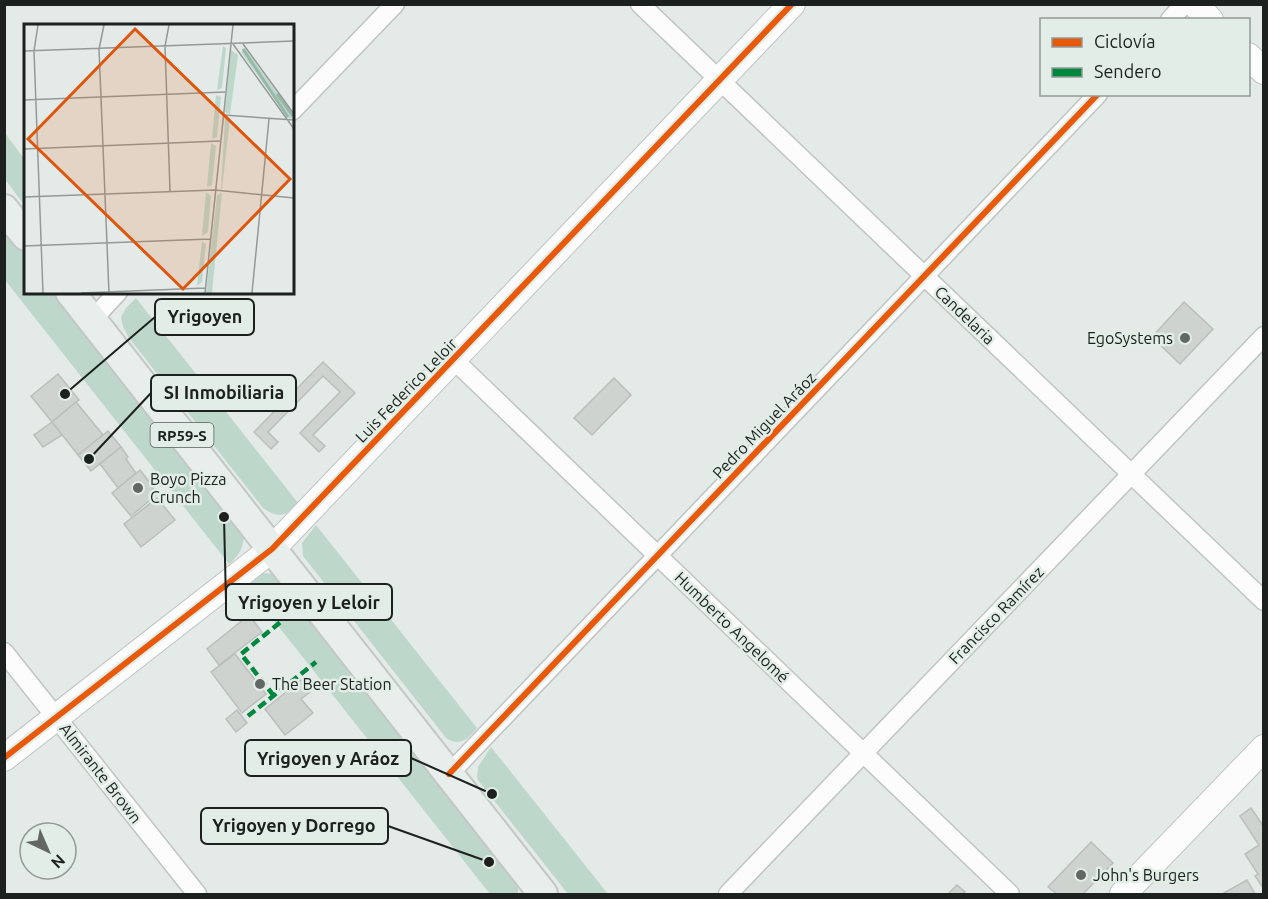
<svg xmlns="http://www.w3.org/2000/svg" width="1268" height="899" font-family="Ubuntu,sans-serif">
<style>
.green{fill:#bdd8ca}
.building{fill:#ced3d0;stroke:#babfbc;stroke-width:1.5}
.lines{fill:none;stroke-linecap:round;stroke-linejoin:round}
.street-casing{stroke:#c0c5c3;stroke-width:21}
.secondary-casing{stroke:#c0c5c3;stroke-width:28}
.primary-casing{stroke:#c4c7c5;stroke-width:32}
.street{stroke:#fbfcfb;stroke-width:18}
.secondary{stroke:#fbfcfb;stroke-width:26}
.primary{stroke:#e8eeeb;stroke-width:28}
.quiet{stroke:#00873e;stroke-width:4.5;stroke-dasharray:9 4.5;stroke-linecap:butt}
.cycleway-casing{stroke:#e1ede6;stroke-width:10}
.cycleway{stroke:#e8590c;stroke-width:6}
.poi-dot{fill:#626764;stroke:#e1ede6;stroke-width:2}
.labels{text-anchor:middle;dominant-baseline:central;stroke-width:5;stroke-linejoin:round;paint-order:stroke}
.shield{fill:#e1ede6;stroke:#575e5a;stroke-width:1.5}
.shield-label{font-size:15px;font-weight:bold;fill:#1c201e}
.street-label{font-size:16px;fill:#1c201e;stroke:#e1ede6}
.poi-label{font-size:16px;fill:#1c201e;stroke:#e1ede6;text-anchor:start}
.inset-river{fill:none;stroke:#96b8a7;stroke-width:3}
.inset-road{fill:none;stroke:#949997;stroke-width:1.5}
.view{fill:#de560d;fill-opacity:0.15;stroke:#de560d;stroke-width:3}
.inset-edge{fill:none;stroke:#1c201e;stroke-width:3}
.leader{fill:none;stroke:#1c201e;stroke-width:2}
.callout-dot{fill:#1c201e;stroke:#e1ede6;stroke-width:2}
.callout{fill:#e1ede6;stroke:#1c201e;stroke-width:2}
.callout-label{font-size:18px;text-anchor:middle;font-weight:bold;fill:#1c201e}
</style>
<rect width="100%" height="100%" fill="#e4eae7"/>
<g class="green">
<polygon points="5,133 25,160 25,206 5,179"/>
<path d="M4 225 25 253 26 292 56 293 244 534C244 547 239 556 229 564L5 280Z"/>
<path d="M136 298 299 504C285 516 279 519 263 508L129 338 123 327 121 317 126 308Z"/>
<path d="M316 525 477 728C468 739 460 747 446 738L303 556 302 543Z"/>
<polygon points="262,573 274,574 518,885 518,894 490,894 245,584 253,576"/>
<polygon points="491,747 608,894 568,894 477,779 478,767"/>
</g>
<g class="building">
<polygon points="1184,302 1213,329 1180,364 1152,337"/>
<polygon points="323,362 355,393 313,435 325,446 319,452 300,433 340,392 323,376 268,432 278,442 271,449 254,432"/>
<polygon points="58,374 79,400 52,422 31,396"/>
<polygon points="614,378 631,395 592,435 574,418"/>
<polygon points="76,402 103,435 78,455 52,422"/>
<polygon points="52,422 62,435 43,447 34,435"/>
<polygon points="108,431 121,447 91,471 78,455"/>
<polygon points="121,447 128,457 126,459 136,473 118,488 100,464"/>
<polygon points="140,470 154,488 151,491 155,496 131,516 112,493"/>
<polygon points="157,498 175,520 141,547 124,524"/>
<polygon points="249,615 262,632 219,665 207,649"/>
<polygon points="235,654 266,694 242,713 211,672"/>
<polygon points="301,680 310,692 301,699 313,713 285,735 265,709"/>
<polygon points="237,710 247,723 236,732 226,719"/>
<polygon points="1251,808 1264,827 1264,889 1255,876 1258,874 1245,854 1259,845 1240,816"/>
<polygon points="1091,842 1113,863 1083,894 1057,894 1048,887"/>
<polygon points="1247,880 1255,894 1222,894"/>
<polygon points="957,885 965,892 962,894 948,894"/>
</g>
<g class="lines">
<defs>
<g id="street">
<polyline points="640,4 1264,601"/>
<polyline points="1170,20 1184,4"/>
<polyline points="292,111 395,4"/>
<polyline points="92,320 118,292"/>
<polyline points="454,360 1010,894"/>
<polyline points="4,652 197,894"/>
<polyline points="449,774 1098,94"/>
<polyline points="728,894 1264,336"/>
</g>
<g id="secondary">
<polyline points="1195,4 1210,20"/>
<polyline points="1248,56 1264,71"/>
<polyline points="4,758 272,549 792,4"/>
<polyline points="1123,894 1264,748"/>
</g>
<g id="primary">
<polyline points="4,209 26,236"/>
<polyline points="70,292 543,894"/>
</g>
</defs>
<use href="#street" class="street-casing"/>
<use href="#secondary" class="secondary-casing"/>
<use href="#primary" class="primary-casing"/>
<use href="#street" class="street"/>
<use href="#secondary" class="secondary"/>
<use href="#primary" class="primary"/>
<g class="quiet">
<polyline points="274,696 241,654 283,620"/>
<polyline points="248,716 316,662"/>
</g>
<defs>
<g id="cycleway">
<polyline points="4,758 272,549 792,4"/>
<polyline points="449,774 1098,94"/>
</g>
</defs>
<use href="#cycleway" class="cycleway-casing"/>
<use href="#cycleway" class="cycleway"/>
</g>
<g class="poi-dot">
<circle cx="1185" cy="338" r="6"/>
<circle cx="138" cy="488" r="6"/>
<circle cx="260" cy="684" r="6"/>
<circle cx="1081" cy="875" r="6"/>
</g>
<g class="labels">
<rect class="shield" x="150.5" y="423" width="63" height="24" rx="4.5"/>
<g class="shield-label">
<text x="182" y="435">RP59-S</text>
</g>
<g class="street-label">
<text transform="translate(965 315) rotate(44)">Candelaria</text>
<text transform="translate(406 390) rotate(-46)">Luis Federico Leloir</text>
<text transform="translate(764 425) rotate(-46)">Pedro Miguel Aráoz</text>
<text transform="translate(996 615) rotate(-46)">Francisco Ramírez</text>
<text transform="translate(732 627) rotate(44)">Humberto Angelomé</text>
<text transform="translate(101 773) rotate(52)">Almirante Brown</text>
</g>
<g class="poi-label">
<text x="1173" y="338" text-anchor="end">EgoSystems</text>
<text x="150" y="479">Boyo Pizza<tspan x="150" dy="18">Crunch</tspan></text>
<text x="272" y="684">The Beer Station</text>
<text x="1093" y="875">John's Burgers</text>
</g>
</g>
<g transform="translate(24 24)">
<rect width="270" height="270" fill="#e4eae7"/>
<path d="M199 22 202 24 198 64 193 66ZM221 24 270 92V95L264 94 217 28ZM207 26 214 31 206 90 201 88ZM192 71 197 73 193 113 188 115ZM206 94 198 165H197L201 95ZM187 119 192 122 188 161 183 163ZM182 168 187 172 184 208 178 212ZM198 169 188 269H182L193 171ZM178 217 182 220 178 258 173 262Z" fill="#bdd8ca"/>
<path class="inset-river" d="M219 25 264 93M253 70 269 92"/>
<path class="inset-road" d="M14 1 10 27 19 269M80 1 75 25 85 269M145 1 141 22 146 167M209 20 270 105M219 20 270 90M0 27 270 17M0 76 201 68M199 91 270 96M0 125 196 117M0 173 191 166 270 174M0 222 186 215M57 269 181 264M181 269 209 1M228 269 245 95"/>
<path class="view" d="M111 5 266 155 159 265 4 115Z"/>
<rect width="270" height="270" class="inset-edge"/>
</g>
<path class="leader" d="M65 394L155 317M89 459L151 393M224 517L226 602M492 794L411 758M489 862L388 826"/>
<g class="callout-dot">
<circle cx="65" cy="394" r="6"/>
<circle cx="89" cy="459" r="6"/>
<circle cx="224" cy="517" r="6"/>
<circle cx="492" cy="794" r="6"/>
<circle cx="489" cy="862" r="6"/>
</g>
<g class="callout">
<rect x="155" y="299" width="99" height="36" rx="6"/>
<rect x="151" y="375" width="145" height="36" rx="6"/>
<rect x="226" y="584" width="166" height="36" rx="6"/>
<rect x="245" y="740" width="166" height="36" rx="6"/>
<rect x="201" y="808" width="187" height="36" rx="6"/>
</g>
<g class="callout-label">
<text x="205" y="323">Yrigoyen</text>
<text x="224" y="399">SI Inmobiliaria</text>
<text x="309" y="609">Yrigoyen y Leloir</text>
<text x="328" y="765">Yrigoyen y Aráoz</text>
<text x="294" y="832">Yrigoyen y Dorrego</text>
</g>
<rect width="1268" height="899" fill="none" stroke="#1c201e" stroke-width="12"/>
<rect x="1040" y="18" width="210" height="78" fill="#e1ede6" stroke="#929b96" stroke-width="1.5"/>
<rect x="1052" y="38" width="30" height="9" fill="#e8590c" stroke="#929b96" stroke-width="1.5"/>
<text x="1094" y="48" font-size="18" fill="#1c201e">Ciclovía</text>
<rect x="1052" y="68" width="30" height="9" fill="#00873e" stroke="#929b96" stroke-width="1.5"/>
<text x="1094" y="78" font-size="18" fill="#1c201e">Sendero</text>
<g transform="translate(48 851) rotate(136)"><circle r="28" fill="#e1ede6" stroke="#929b96" stroke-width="1.5"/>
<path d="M0-4.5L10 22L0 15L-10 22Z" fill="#626764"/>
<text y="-9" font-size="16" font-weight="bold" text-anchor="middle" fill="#1c201e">N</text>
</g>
</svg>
